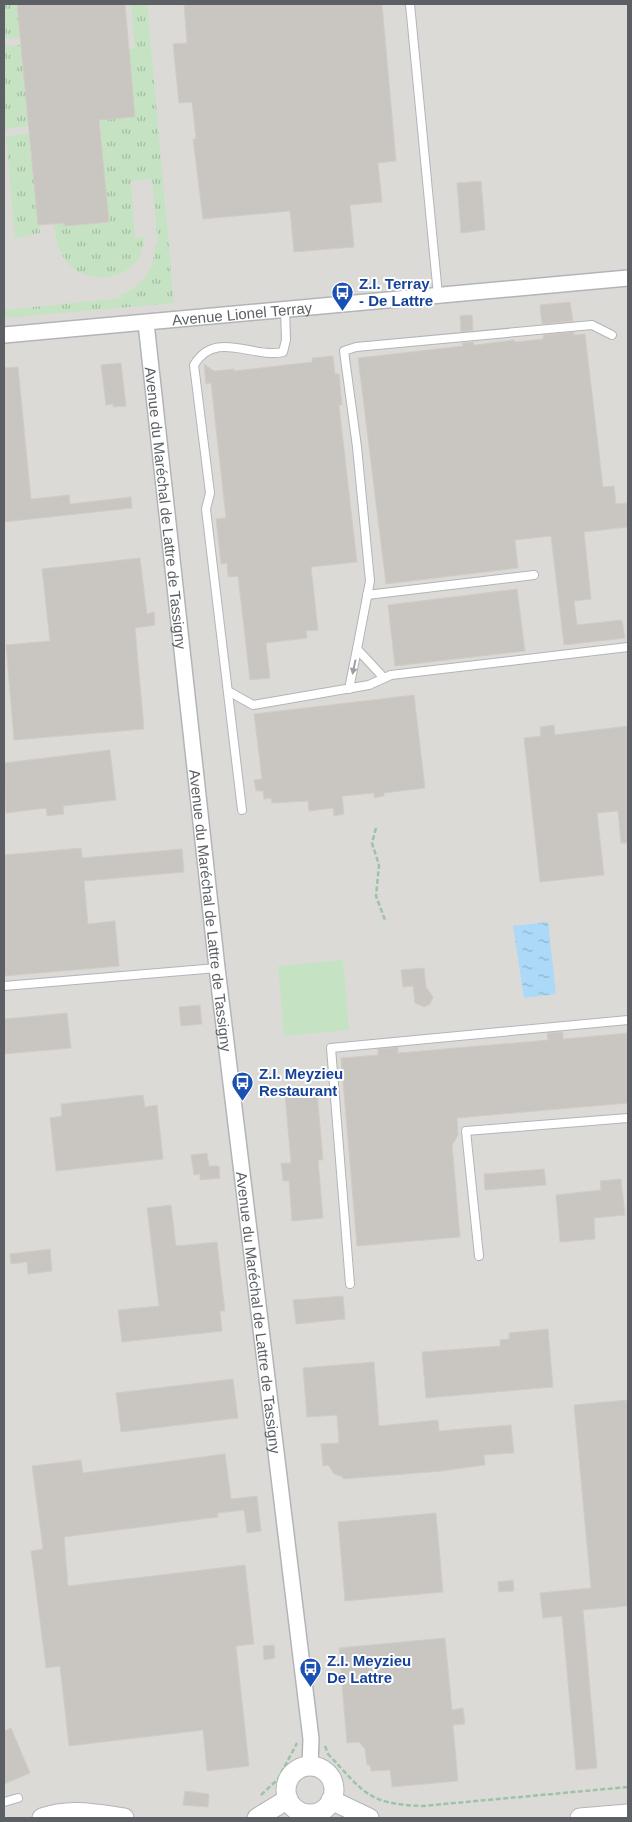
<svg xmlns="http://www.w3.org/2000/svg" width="632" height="1822" font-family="Helvetica,sans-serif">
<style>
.industrial{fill:#dcdad7}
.grass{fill:url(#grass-tufts)}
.pitch{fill:#c5e3c3}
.water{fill:url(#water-ripples)}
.building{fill:#c9c6c2;stroke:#d2ccc3}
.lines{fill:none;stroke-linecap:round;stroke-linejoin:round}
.service-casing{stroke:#b2b5b8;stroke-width:10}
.minor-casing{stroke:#b2b5b8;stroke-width:18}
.tertiary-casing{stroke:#b2b5b8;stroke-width:21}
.path{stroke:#9dc3a6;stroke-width:2.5;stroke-dasharray:5 2.5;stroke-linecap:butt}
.service{stroke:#fff;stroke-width:8}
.minor{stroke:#fff;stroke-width:15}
.tertiary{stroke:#fff;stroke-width:19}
.oneway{fill:#9da0a2}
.labels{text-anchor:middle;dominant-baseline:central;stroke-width:4;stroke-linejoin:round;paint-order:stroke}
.transit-label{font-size:15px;font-weight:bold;fill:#164399;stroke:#fff;text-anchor:start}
.street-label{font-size:15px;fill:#5c6064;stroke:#fff}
</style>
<defs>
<pattern id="grass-tufts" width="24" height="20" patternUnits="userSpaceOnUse" patternTransform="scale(1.25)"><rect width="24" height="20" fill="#c5e3c3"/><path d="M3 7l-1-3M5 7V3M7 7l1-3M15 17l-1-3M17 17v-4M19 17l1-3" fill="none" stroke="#a3bba2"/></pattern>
<pattern id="water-ripples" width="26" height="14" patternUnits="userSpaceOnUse" patternTransform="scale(1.25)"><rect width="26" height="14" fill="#abd9f7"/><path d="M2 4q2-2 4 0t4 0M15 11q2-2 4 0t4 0" fill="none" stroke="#8eb3cc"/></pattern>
</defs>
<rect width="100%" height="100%" fill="#edebe5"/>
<rect class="industrial" x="4" y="4" width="624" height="1814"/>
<g class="grass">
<polygon points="4,4 17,4 21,38 4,39"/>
<path d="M89 4H99L109 119 129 49 135 48 131 4H147L174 303 4 318V310L122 298 119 295C142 288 155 268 155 245H158L152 179 131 181 135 239 146 237C144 243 142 250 140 256 126 283 83 284 66 261 58 250 55 237 54 224L109 222Z"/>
<polygon points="21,45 29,126 5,129 4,46"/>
<polygon points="29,134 40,233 15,238 6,136"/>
</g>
<polygon class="pitch" points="343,960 349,1030 284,1036 278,966"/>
<polygon class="water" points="548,922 556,994 524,998 513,926"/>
<g class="building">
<polygon points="17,4 125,4 135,117 99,120 109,222 64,226 64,223 38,225"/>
<polygon points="184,4 382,4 396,161 378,163 382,202 350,205 354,247 294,252 290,211 203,219 193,139 196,139 192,102 179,103 173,44 187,43"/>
<polygon points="481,181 485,230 461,233 457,183"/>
<polygon points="570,302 573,321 542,324 540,305"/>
<polygon points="472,315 473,330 461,332 460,316"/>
<polygon points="574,332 574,335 585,334 603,487 614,486 616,504 628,503 628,527 584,532 591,599 574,601 577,625 622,620 625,638 564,645 551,536 515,540 518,568 386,584 358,358 463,346 462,343 473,342 474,345 476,345 514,340 515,342 543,339 543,335"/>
<polygon points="333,356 335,374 339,374 342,405 339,405 357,562 311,567 318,630 306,631 307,638 266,643 270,678 250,680 238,576 228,577 227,563 221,564 216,519 226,518 211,383 206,384 204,364 214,371 234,369 234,371 312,362 312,358"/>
<polygon points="121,363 126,406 113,407 113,404 106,405 101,365"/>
<polygon points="18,367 31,499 69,495 70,504 131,497 132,508 4,522 4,368"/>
<polygon points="140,558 147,614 154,612 155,625 135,628 144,729 14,740 6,645 50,641 42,569"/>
<polygon points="517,589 525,651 395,666 388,605"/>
<polygon points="414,695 425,788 384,793 384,796 374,798 374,793 342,796 344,814 334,816 333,808 309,811 308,801 272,803 271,798 264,799 263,791 256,791 254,780 262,779 254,714"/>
<polygon points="554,725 555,735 628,726 628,843 621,843 618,811 597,813 604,875 540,882 524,738 541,736 540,727"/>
<polygon points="110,750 116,800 63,806 64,814 47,816 46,808 6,813 4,763"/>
<polygon points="81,848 82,858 182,849 184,872 84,881 88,924 115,921 119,966 4,976 4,855"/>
<polygon points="424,968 426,987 433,997 430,1004 424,1007 415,1003 413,986 403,987 401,970"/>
<polygon points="200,1005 202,1024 181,1026 179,1007"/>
<polygon points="67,1013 71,1048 4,1054 4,1019"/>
<polygon points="563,1032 563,1039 628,1033 628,1103 457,1118 458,1135 452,1145 460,1237 357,1246 341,1058 378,1055 378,1049 398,1047 398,1053 548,1040 547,1033"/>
<polygon points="317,1091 323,1160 318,1160 323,1218 292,1221 289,1181 283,1181 281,1163 291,1163 285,1094"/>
<polygon points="143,1095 145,1107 157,1105 163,1159 56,1171 50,1118 62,1116 61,1104"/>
<polygon points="207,1153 209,1166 219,1166 220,1178 200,1180 200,1174 194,1175 191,1155"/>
<polygon points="544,1169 546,1185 485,1190 484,1174"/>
<polygon points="621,1179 625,1215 594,1218 595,1239 560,1242 556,1195 601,1190 600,1181"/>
<polygon points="171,1205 176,1246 217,1242 225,1311 220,1311 222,1331 122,1342 118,1310 159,1306 147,1208"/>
<polygon points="50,1249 52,1271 28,1274 27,1262 11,1264 10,1254"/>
<polygon points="343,1296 345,1319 296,1324 293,1300"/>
<polygon points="548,1329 553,1387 426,1398 422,1352 500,1346 500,1340 509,1339 509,1333"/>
<polygon points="374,1362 379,1426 438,1420 439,1431 511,1425 514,1453 484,1455 485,1465 442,1471 343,1479 343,1477 334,1474 328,1465 323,1466 321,1444 339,1443 337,1415 307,1417 303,1368"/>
<polygon points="233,1379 238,1418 121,1432 116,1393"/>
<polygon points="628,1400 628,1606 583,1610 597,1768 576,1770 562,1616 543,1618 540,1593 591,1588 574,1405"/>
<polygon points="225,1454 231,1499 257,1496 261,1531 247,1533 244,1510 218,1513 218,1517 64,1537 68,1586 245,1565 254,1644 236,1646 249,1766 207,1771 203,1730 69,1746 60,1666 46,1668 31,1551 43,1549 32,1466 81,1460 83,1473"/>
<polygon points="436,1513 443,1592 345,1601 338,1522"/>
<polygon points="513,1580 514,1591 499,1592 498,1582"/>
<polygon points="445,1638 452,1710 463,1708 465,1724 453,1725 458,1781 392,1787 390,1770 371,1771 370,1765 367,1765 365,1749 359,1742 347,1743 339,1648"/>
<polygon points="274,1645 275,1658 264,1660 263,1646"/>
<polygon points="11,1728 30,1773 4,1784 4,1731"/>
<polygon points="185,1791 209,1794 208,1807 183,1805"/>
</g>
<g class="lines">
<defs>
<g id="service">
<polyline points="410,4 438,295"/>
<polyline points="367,595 534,575"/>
<polyline points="357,649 370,581 357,447 344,351 356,347 592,325 612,335"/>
<polyline points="349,689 357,649 384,678"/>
<polyline points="228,691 253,705 369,685 391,675 628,647"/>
<path d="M242 810 206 509 210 493 194 365C215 329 253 359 283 352L286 340 285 309"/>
<polyline points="4,986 217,968"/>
<polyline points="479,1256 466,1131 628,1118"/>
<polyline points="350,1284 331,1048 628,1020"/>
<polyline points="4,1802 18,1798"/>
</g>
<g id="minor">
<path id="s1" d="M146 323 217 968 311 1739 310 1766"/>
<path id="s2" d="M4 335 628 278"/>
<polyline points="314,1813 316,1818"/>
</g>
<g id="tertiary">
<circle cx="310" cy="1790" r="24"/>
<polyline points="331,1800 369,1818"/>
<path d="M42 1818C70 1808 96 1814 124 1818"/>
<polyline points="257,1818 288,1799"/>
<polyline points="580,1818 628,1814"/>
</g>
</defs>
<use href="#service" class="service-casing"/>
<use href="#minor" class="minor-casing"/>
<use href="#tertiary" class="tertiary-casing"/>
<g class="path">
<polyline points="376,828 372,843 379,865 376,896 385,920"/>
<path d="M325 1746 328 1754C364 1792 367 1804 422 1806L628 1787"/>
<polyline points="261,1795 278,1779 297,1743"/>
</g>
<use href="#service" class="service"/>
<use href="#minor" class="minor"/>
<use href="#tertiary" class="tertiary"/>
</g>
<defs><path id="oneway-solid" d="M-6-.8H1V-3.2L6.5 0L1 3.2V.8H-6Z" transform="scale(1.25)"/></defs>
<use class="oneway" href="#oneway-solid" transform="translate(354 667) rotate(102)"/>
<defs>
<symbol id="bus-pin" viewBox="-11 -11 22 30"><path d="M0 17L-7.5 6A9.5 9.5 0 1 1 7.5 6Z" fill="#1a4fb4" stroke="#fff"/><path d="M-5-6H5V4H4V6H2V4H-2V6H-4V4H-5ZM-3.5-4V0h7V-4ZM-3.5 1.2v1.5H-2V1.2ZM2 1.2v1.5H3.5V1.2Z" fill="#fff"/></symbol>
</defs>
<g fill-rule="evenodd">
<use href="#bus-pin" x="330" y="280" width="25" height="34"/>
<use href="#bus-pin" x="230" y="1070" width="25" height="34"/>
<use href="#bus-pin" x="298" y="1656" width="25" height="34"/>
</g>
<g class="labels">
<g class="transit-label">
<text x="359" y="283">Z.I. Terray<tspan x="359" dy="17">- De Lattre</tspan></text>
<text x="259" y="1073">Z.I. Meyzieu<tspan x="259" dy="17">Restaurant</tspan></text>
<text x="327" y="1660">Z.I. Meyzieu<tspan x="327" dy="17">De Lattre</tspan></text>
</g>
<g class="street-label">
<text stroke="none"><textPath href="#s2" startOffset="239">Avenue Lionel Terray</textPath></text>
<text stroke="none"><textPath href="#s1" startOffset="186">Avenue du Maréchal de Lattre de Tassigny</textPath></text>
<text stroke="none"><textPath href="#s1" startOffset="591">Avenue du Maréchal de Lattre de Tassigny</textPath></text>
<text stroke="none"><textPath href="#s1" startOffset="996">Avenue du Maréchal de Lattre de Tassigny</textPath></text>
</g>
</g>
<rect width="632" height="1822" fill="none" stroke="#5c6064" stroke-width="10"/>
</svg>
